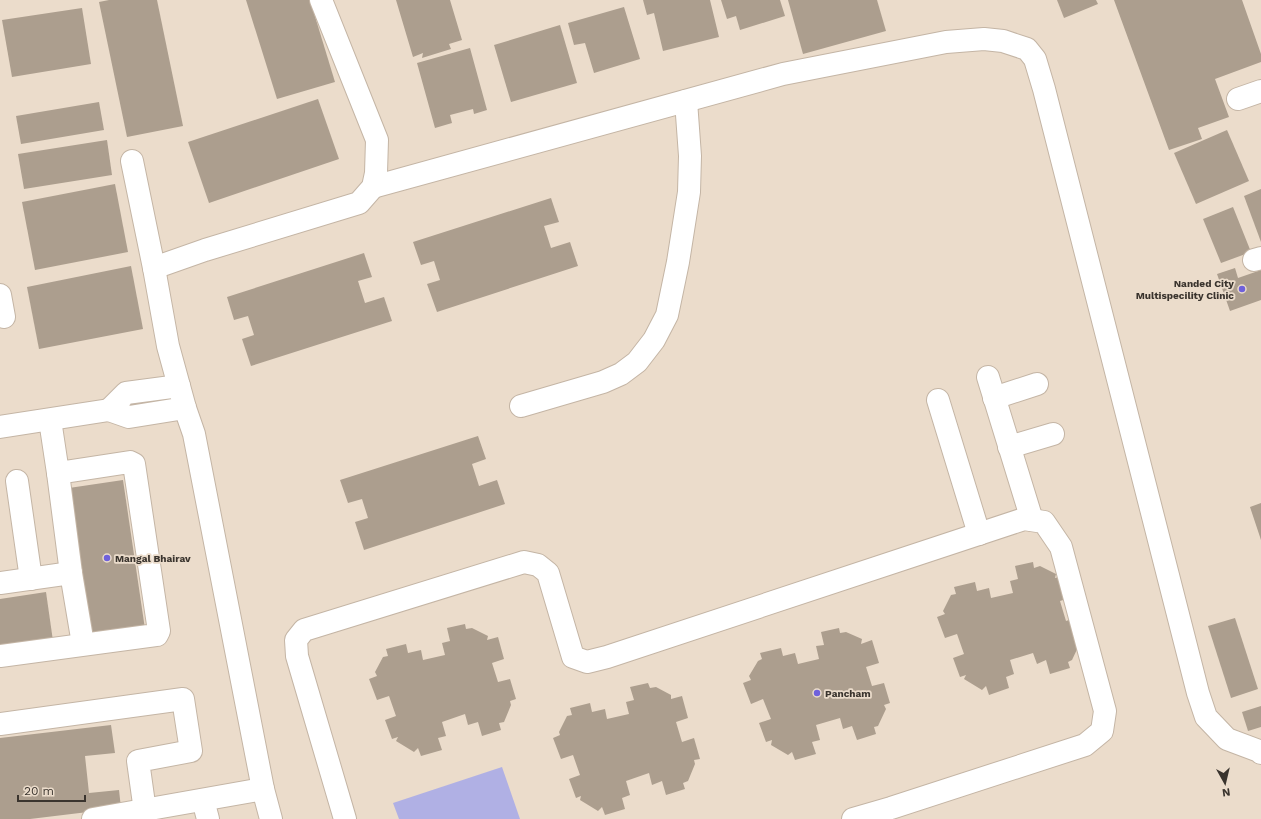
<svg xmlns="http://www.w3.org/2000/svg" width="1261" height="819" font-family="'Work Sans',sans-serif">
<style>
.green{fill:#b0b0e4}
.building{fill:#ac9e8e}
.lines{fill:none;stroke-linecap:round;stroke-linejoin:round}
.minor-casing{stroke:#c4b5a5;stroke-width:24}
.minor{stroke:#fff;stroke-width:22}
.poi-dot{fill:#6f61db;stroke:#ebdccb;stroke-width:1.5}
.labels{text-anchor:middle;dominant-baseline:central;stroke-width:3.5;stroke-linejoin:round;paint-order:stroke}
.poi-label{font-size:10px;font-weight:bold;fill:#3a342e;stroke:#ebdccb;text-anchor:start}
</style>
<rect width="100%" height="100%" fill="#ebdccb"/>
<polygon class="green" points="502,767 520,819 399,819 393,803"/>
<g class="building">
<polygon points="109,0 157,0 183,126 127,137 99,2"/>
<polygon points="246,0 310,0 335,82 277,99"/>
<polygon points="396,0 450,0 462,40 449,44 451,49 422,58 423,53 413,57"/>
<polygon points="643,0 710,0 719,37 663,51 654,13 647,15"/>
<polygon points="721,0 780,0 785,16 740,30 736,16 727,19"/>
<polygon points="788,0 877,0 886,31 803,54"/>
<polygon points="1057,0 1096,0 1098,4 1064,18"/>
<polygon points="1114,0 1242,0 1261,54 1261,62 1215,79 1229,117 1198,128 1202,139 1169,150"/>
<polygon points="624,7 640,59 594,73 585,43 574,45 568,23"/>
<polygon points="82,8 91,64 12,77 2,20"/>
<polygon points="560,25 577,83 511,102 494,45"/>
<polygon points="470,48 487,110 474,114 473,109 450,115 452,123 435,128 417,63"/>
<polygon points="318,99 339,159 209,203 188,142"/>
<polygon points="99,102 104,130 21,144 16,116"/>
<polygon points="1227,130 1249,181 1196,204 1174,153"/>
<polygon points="107,140 112,175 24,189 18,154"/>
<polygon points="115,184 128,252 35,270 22,202"/>
<polygon points="1261,189 1261,242 1244,196"/>
<polygon points="551,198 559,222 544,226 551,248 570,242 578,266 437,312 427,284 440,280 434,261 421,265 413,242"/>
<polygon points="1233,207 1251,252 1221,263 1203,219"/>
<polygon points="364,253 372,277 358,281 365,303 384,297 392,321 251,366 242,339 254,335 248,316 234,320 227,297"/>
<polygon points="131,266 143,329 39,349 27,287"/>
<polygon points="1235,268 1238,278 1261,270 1261,300 1230,311 1217,274"/>
<polygon points="478,436 486,459 472,464 479,486 497,480 505,504 364,550 355,522 368,518 362,499 348,503 340,480"/>
<polygon points="123,480 145,629 91,637 69,488"/>
<polygon points="1261,503 1261,540 1250,507"/>
<polygon points="1033,562 1034,568 1040,566 1056,574 1055,578 1066,575 1073,597 1060,601 1066,621 1078,617 1080,643 1072,660 1068,662 1070,668 1050,674 1046,660 1037,664 1033,653 1010,660 1014,674 1006,677 1009,688 989,695 986,686 982,690 964,679 966,675 960,677 953,658 964,654 957,634 945,638 937,617 945,614 943,611 951,595 956,594 954,587 975,582 977,591 989,588 991,598 1013,593 1010,581 1018,579 1015,566"/>
<polygon points="46,592 53,641 0,649 0,599"/>
<polygon points="1235,618 1258,689 1231,698 1208,626"/>
<polygon points="465,624 466,629 472,628 488,636 487,640 498,637 504,659 492,663 498,682 510,679 516,699 510,701 511,705 504,722 499,723 501,730 482,736 478,722 468,725 465,714 442,722 446,736 438,738 442,750 421,756 418,748 414,752 396,741 398,737 392,739 385,720 396,716 389,696 377,700 369,679 377,676 375,672 383,657 388,656 386,649 406,644 408,653 421,650 423,660 445,655 442,643 450,641 447,628"/>
<polygon points="839,628 840,633 846,632 862,639 861,644 872,640 879,663 866,667 872,686 884,683 890,703 884,705 886,709 878,726 874,727 876,734 857,740 852,726 843,729 840,718 816,725 820,740 812,742 816,754 795,760 792,752 788,755 771,745 772,740 766,742 759,723 771,719 763,699 751,704 743,683 751,680 749,676 758,661 762,659 760,653 781,648 783,656 795,653 798,664 819,659 816,646 824,645 821,632"/>
<polygon points="648,683 650,688 656,687 671,695 671,699 682,696 688,718 676,722 682,742 694,738 700,759 694,760 695,764 688,781 683,783 685,789 666,795 662,781 652,785 649,773 626,781 630,795 622,798 625,809 605,815 602,807 598,811 580,800 581,796 576,798 569,779 580,775 573,755 561,759 553,738 560,735 559,732 567,716 572,715 570,708 590,703 592,712 605,709 607,719 629,714 626,702 634,700 630,687"/>
<polygon points="1261,706 1261,727 1248,731 1242,712"/>
<polygon points="111,725 115,753 85,756 89,793 119,790 121,808 30,819 0,819 0,738"/>
</g>
<g class="lines">
<defs>
<g id="minor">
<polyline points="1238,99 1261,91"/>
<polyline points="132,161 154,268 168,346 185,408 194,434 263,789 271,819"/>
<polyline points="373,187 783,74 946,42 984,39 1003,41 1027,49 1035,59 1044,89 1198,693 1206,717 1227,739 1259,751 1261,753"/>
<polyline points="1254,260 1261,258"/>
<polyline points="154,268 205,250 359,203 373,187 376,173 377,140 321,0"/>
<polyline points="0,295 4,317"/>
<polyline points="988,377 1032,520"/>
<polyline points="179,386 126,393 109,410 129,417 185,408"/>
<polyline points="994,398 1037,384"/>
<polyline points="938,400 979,534"/>
<polyline points="521,406 603,382 621,374 637,362 654,340 667,315 678,262 689,192 690,156 686,101"/>
<polyline points="0,427 109,410"/>
<polyline points="1009,447 1053,434"/>
<polyline points="58,473 71,573 83,644"/>
<polyline points="17,481 31,579"/>
<polyline points="0,583 71,573"/>
<polyline points="0,656 156,635 157,635 159,631 134,464 130,462 58,473 50,420"/>
<polyline points="0,724 183,699 191,751 138,761 145,811"/>
<polyline points="203,800 208,819"/>
<polyline points="93,819 263,789"/>
<polyline points="345,819 297,656 296,640 304,630 524,562 538,565 548,573 573,657 587,662 607,657 1024,519 1044,522 1061,547 1105,711 1102,731 1085,745 891,808 853,819"/>
</g>
</defs>
<use href="#minor" class="minor-casing"/>
<use href="#minor" class="minor"/>
</g>
<g class="poi-dot">
<circle cx="1242" cy="289" r="4"/>
<circle cx="107" cy="558" r="4"/>
<circle cx="817" cy="693" r="4"/>
</g>
<g class="labels">
<g class="poi-label">
<text x="1234" y="283" text-anchor="end">Nanded City<tspan x="1234" dy="12">Multispecility Clinic</tspan></text>
<text x="115" y="558">Mangal Bhairav</text>
<text x="825" y="693">Pancham</text>
</g>
</g>
<g transform="translate(1225 783) rotate(172)" stroke="#ebdccb" stroke-width="3" paint-order="stroke">
<path d="M0-3L7 15L0 10L-7 15Z" fill="#3a342e"/>
<text y="-6" font-size="11" font-weight="bold" text-anchor="middle" fill="#3a342e">N</text>
</g>
<path d="M18 795v6h67v-6" fill="none" stroke="#3a342e" stroke-width="2"/>
<text x="24" y="795" font-size="12" fill="#3a342e" stroke="#ebdccb" stroke-width="3" paint-order="stroke">20 m</text>
</svg>
